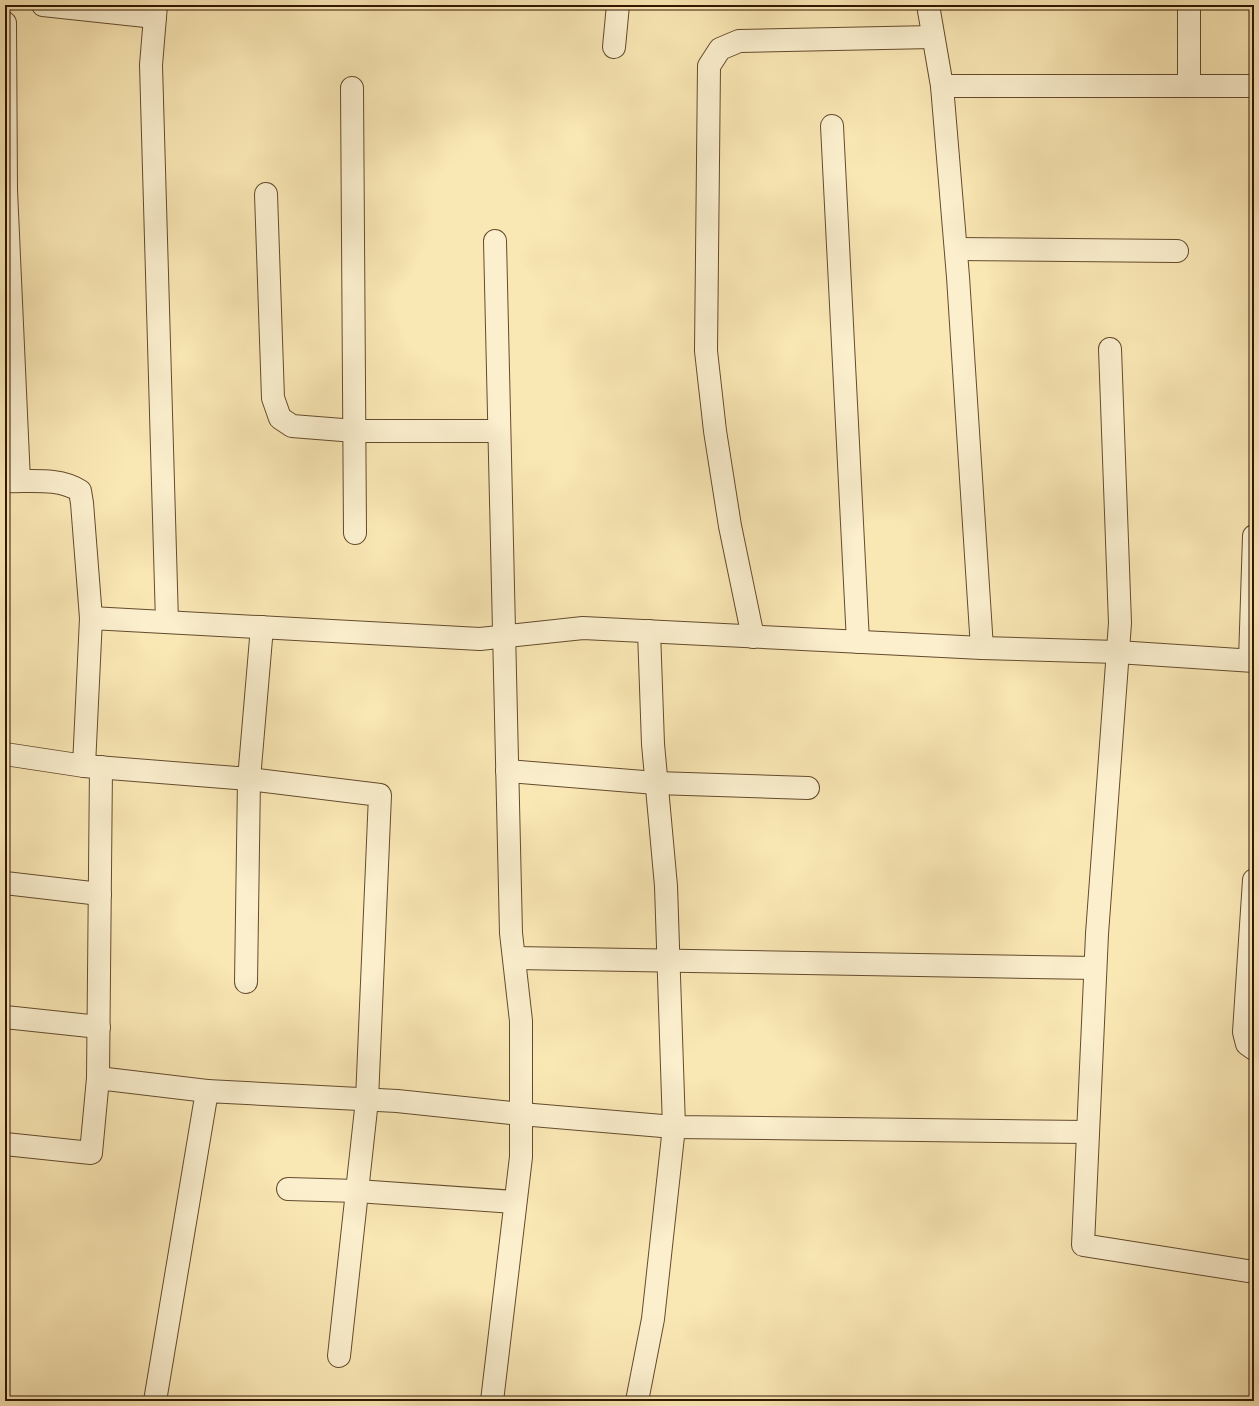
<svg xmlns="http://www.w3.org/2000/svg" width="1259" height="1406" font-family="Alegreya,serif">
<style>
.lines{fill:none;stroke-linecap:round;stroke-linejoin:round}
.minor-casing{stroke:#644b2d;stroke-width:24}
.minor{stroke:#fbefce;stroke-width:22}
</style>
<rect width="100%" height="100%" fill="#f9e7b4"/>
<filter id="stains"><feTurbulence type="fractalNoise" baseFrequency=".005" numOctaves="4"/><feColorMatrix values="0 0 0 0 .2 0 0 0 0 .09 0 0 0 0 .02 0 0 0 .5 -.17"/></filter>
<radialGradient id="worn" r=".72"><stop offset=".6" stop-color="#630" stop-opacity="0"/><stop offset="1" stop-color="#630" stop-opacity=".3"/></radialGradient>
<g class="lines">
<defs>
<g id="minor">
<polyline points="43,5 155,17"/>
<polyline points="156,5 151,65 167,622"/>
<polyline points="928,5 942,86 958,277 982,648"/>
<polyline points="5,23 6,190 19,481"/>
<polyline points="614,47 618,5"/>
<polyline points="942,86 1254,86"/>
<polyline points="1189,86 1189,5"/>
<polyline points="352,88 355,533"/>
<polyline points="832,126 858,642"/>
<polyline points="266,194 273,398 280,418 292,426 355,431 499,431"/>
<polyline points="956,249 1177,251"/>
<polyline points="1110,349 1120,623 1097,934 1083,1245 1254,1272"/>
<path d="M5 481C29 482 59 477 80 491L82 503 91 618"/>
<polyline points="753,637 730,526 715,431 706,351 709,66 720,49 739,41 933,37"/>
<polyline points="1250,660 1254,536"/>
<polyline points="5,754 84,766 249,779 262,627"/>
<polyline points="84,766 91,618 480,639 583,628 982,648 1117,652 1254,661"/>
<polyline points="507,771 656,783 808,788"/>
<polyline points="1254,880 1244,1032 1247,1044 1254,1049"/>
<polyline points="5,883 100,894"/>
<polyline points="515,958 1095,968"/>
<polyline points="246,982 249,779 380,795 367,1100 339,1356"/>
<polyline points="5,1017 99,1027"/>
<polyline points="98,1078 101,767"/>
<polyline points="5,1144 91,1153 98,1078 207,1091"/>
<polyline points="288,1189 357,1191 515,1202"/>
<polyline points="155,1401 207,1091 397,1101 521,1114 674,1127 1088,1132"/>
<polyline points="492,1401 521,1157 521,1021 511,933 495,241"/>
<polyline points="637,1401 653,1319 674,1127 666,886 653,744 649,631"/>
</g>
</defs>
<use href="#minor" class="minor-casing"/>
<use href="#minor" class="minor"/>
</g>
<rect width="1259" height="1406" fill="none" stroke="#f9e7b4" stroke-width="20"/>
<rect x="6" y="6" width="1247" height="1394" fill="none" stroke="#321700" stroke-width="2"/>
<rect x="10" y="10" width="1239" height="1386" fill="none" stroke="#321700"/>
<rect width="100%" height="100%" filter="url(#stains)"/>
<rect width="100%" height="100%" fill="url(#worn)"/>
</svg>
